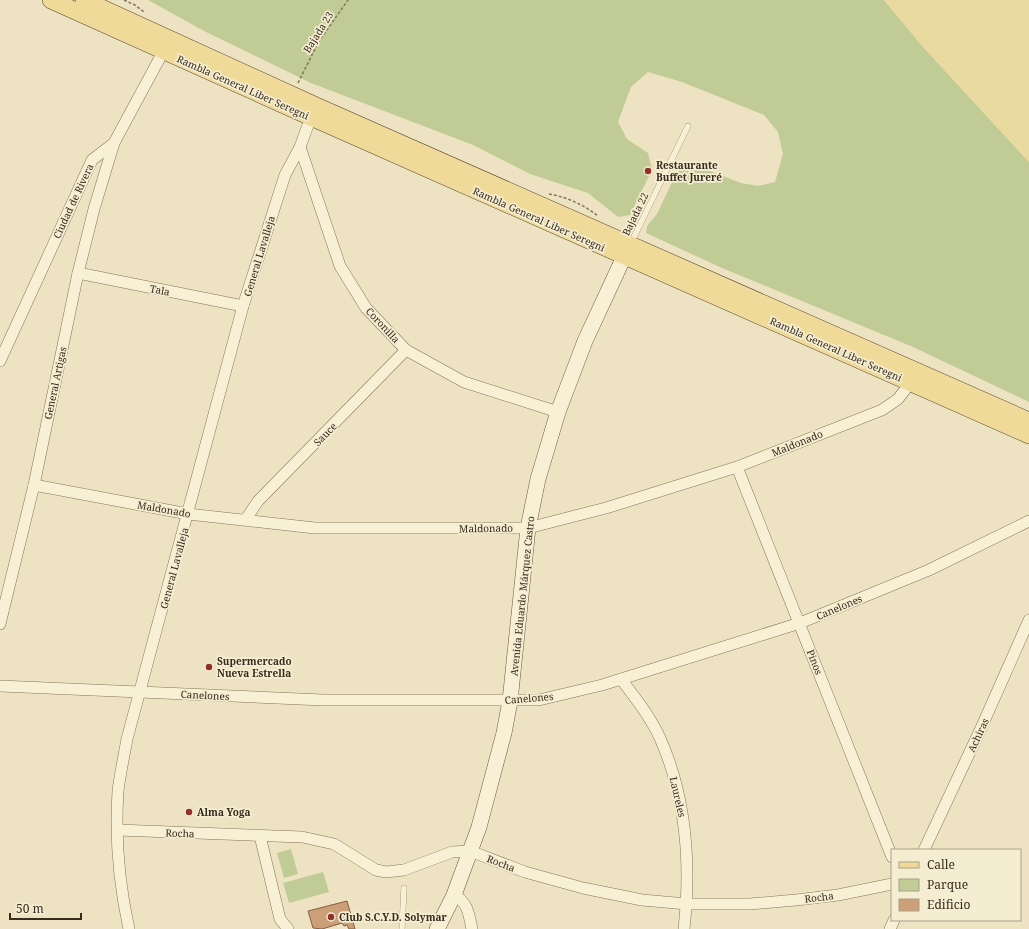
<svg xmlns="http://www.w3.org/2000/svg" width="1029" height="929" font-family="'Noto Serif',serif">
<style>
.green{fill:#c1cb96}
.sand{fill:#e9da9f}
.building{fill:#cb9f78;stroke:#855f40}
.lines{fill:none;stroke-linecap:round;stroke-linejoin:round}
.lane-casing{stroke:#867459;stroke-width:6}
.street-casing{stroke:#867459;stroke-width:12}
.secondary-casing{stroke:#68553d;stroke-width:16}
.primary-casing{stroke:#54422e;stroke-width:18}
.path{stroke:#867459;stroke-width:1.5;stroke-dasharray:3 2;stroke-linecap:butt}
.lane{stroke:#f8f0d5;stroke-width:5.5}
.street{stroke:#f8f0d5;stroke-width:11}
.secondary{stroke:#f8f0d5;stroke-width:15}
.primary{stroke:#f0da9a;stroke-width:17}
.poi-dot{fill:#94302a;stroke:#f5edd1;stroke-width:1.5}
.labels{text-anchor:middle;dominant-baseline:central;stroke-width:3.5;stroke-linejoin:round;paint-order:stroke}
.street-label{font-size:10px;fill:#362b1d;stroke:#f5edd1}
.poi-label{font-size:10px;font-weight:bold;fill:#362b1d;stroke:#f5edd1;text-anchor:start}
</style>
<rect width="100%" height="100%" fill="#ede3c2"/>
<g class="green">
<polygon points="148,0 884,0 924,48 1029,162 1029,402 913,347 722,268 646,233 647,226 657,214 676,174 687,162 741,183 758,186 775,182 783,154 778,132 764,115 682,82 648,72 631,87 618,122 627,139 648,153 652,170 630,215 618,217 588,193 530,174 473,145 311,83 204,31"/>
<polygon points="291,849 298,874 284,878 277,853"/>
<polygon points="323,872 329,892 289,903 283,883"/>
</g>
<polygon class="sand" points="884,0 1029,0 1029,162 924,48"/>
<polygon class="building" points="347,901 355,929 349,929 347,925 344,926 342,923 322,929 313,928 308,911"/>
<g class="lines">
<defs>
<g id="lane">
<polyline points="631,243 688,126"/>
<polyline points="402,929 404,888"/>
</g>
<g id="street">
<polyline points="300,147 340,266 366,308 406,350 464,382 558,412"/>
<polyline points="78,273 243,306"/>
<polyline points="0,361 92,160 114,143 163,52"/>
<polyline points="737,467 892,857"/>
<polyline points="34,485 188,514 315,528 528,528 606,508 737,467 882,410 898,399 911,382"/>
<polyline points="246,519 258,501 406,350"/>
<polyline points="0,624 34,485 78,273 94,209 114,143"/>
<path d="M621 679C635 698 650 716 660 738 686 797 691 865 684 929"/>
<polyline points="0,686 323,700 539,700 602,685 800,623 929,570 1029,521"/>
<polyline points="118,830 302,837 334,844 376,870 386,872 404,870 452,852 470,851 525,872 583,888 642,900 687,904 750,904 796,900 838,895 892,884"/>
<polyline points="260,836 280,919 288,929"/>
<polyline points="924,850 982,726 1029,620"/>
<path d="M454 895C468 902 469 915 472 929"/>
<path d="M129 929C119 884 115 837 118 791 120 774 124 756 127 739L243 306 285 175 300 147 311 117"/>
<polyline points="890,929 894,920"/>
</g>
<polyline id="secondary" points="437,929 454,895 479,827 504,733 510,701 528,528 538,479 558,412 585,341 629,246"/>
<g id="primary">
<polyline points="51,0 311,117 1029,435"/>
<polyline points="84,0 316,106 1029,421"/>
</g>
</defs>
<use href="#lane" class="lane-casing"/>
<use href="#street" class="street-casing"/>
<use href="#secondary" class="secondary-casing"/>
<use href="#primary" class="primary-casing"/>
<g class="path">
<polyline points="124,0 135,5 144,12"/>
<polyline points="298,83 319,41 348,0"/>
<path d="M549 194C567 197 584 205 598 216"/>
</g>
<use href="#lane" class="lane"/>
<use href="#street" class="street"/>
<use href="#secondary" class="secondary"/>
<use href="#primary" class="primary"/>
</g>
<g class="poi-dot">
<circle cx="648" cy="171" r="4"/>
<circle cx="209" cy="667" r="4"/>
<circle cx="189" cy="812" r="4"/>
<circle cx="331" cy="917" r="4"/>
</g>
<g class="labels">
<g class="street-label">
<text transform="translate(318 32) rotate(-58)">Bajada 23</text>
<text transform="translate(243 87) rotate(24)">Rambla General Liber Seregni</text>
<text transform="translate(73 201) rotate(-65)">Ciudad de Rivera</text>
<text transform="translate(635 214) rotate(-64)">Bajada 22</text>
<text transform="translate(539 219) rotate(24)">Rambla General Liber Seregni</text>
<text transform="translate(259 256) rotate(-73)">General Lavalleja</text>
<text transform="translate(160 290) rotate(11)">Tala</text>
<text transform="translate(383 325) rotate(47)">Coronilla</text>
<text transform="translate(836 349) rotate(24)">Rambla General Liber Seregni</text>
<text transform="translate(55 383) rotate(-78)">General Artigas</text>
<text transform="translate(325 434) rotate(-46)">Sauce</text>
<text transform="translate(797 443) rotate(-22)">Maldonado</text>
<text transform="translate(164 509) rotate(10)">Maldonado</text>
<text transform="translate(486 528) rotate(-1)">Maldonado</text>
<text transform="translate(174 568) rotate(-75)">General Lavalleja</text>
<text transform="translate(522 596) rotate(-84)">Avenida Eduardo Márquez Castro</text>
<text transform="translate(839 607) rotate(-23)">Canelones</text>
<text transform="translate(815 662) rotate(69)">Pinos</text>
<text transform="translate(205 695) rotate(3)">Canelones</text>
<text transform="translate(529 698) rotate(-5)">Canelones</text>
<text transform="translate(978 735) rotate(-65)">Achiras</text>
<text transform="translate(678 797) rotate(77)">Laureles</text>
<text transform="translate(180 833) rotate(2)">Rocha</text>
<text transform="translate(501 863) rotate(21)">Rocha</text>
<text transform="translate(819 897) rotate(-7)">Rocha</text>
</g>
<g class="poi-label">
<text x="656" y="165">Restaurante<tspan x="656" dy="12">Buffet Jureré</tspan></text>
<text x="217" y="661">Supermercado<tspan x="217" dy="12">Nueva Estrella</tspan></text>
<text x="197" y="812">Alma Yoga</text>
<text x="339" y="917">Club S.C.Y.D. Solymar</text>
</g>
</g>
<rect x="891" y="849" width="130" height="72" fill="#f5edd1" stroke="#a99f89"/>
<rect x="899" y="862" width="20" height="6" fill="#f0da9a" stroke="#a99f89"/>
<text x="927" y="869" font-size="12" fill="#362b1d">Calle</text>
<rect x="899" y="879" width="20" height="12" fill="#c1cb96" stroke="#a99f89"/>
<text x="927" y="889" font-size="12" fill="#362b1d">Parque</text>
<rect x="899" y="899" width="20" height="12" fill="#cb9f78" stroke="#a99f89"/>
<text x="927" y="909" font-size="12" fill="#362b1d">Edificio</text>
<path d="M10 913v6h71v-6" fill="none" stroke="#362b1d" stroke-width="2"/>
<text x="16" y="913" font-size="12" fill="#362b1d" stroke="#f5edd1" stroke-width="3" paint-order="stroke">50 m</text>
</svg>
